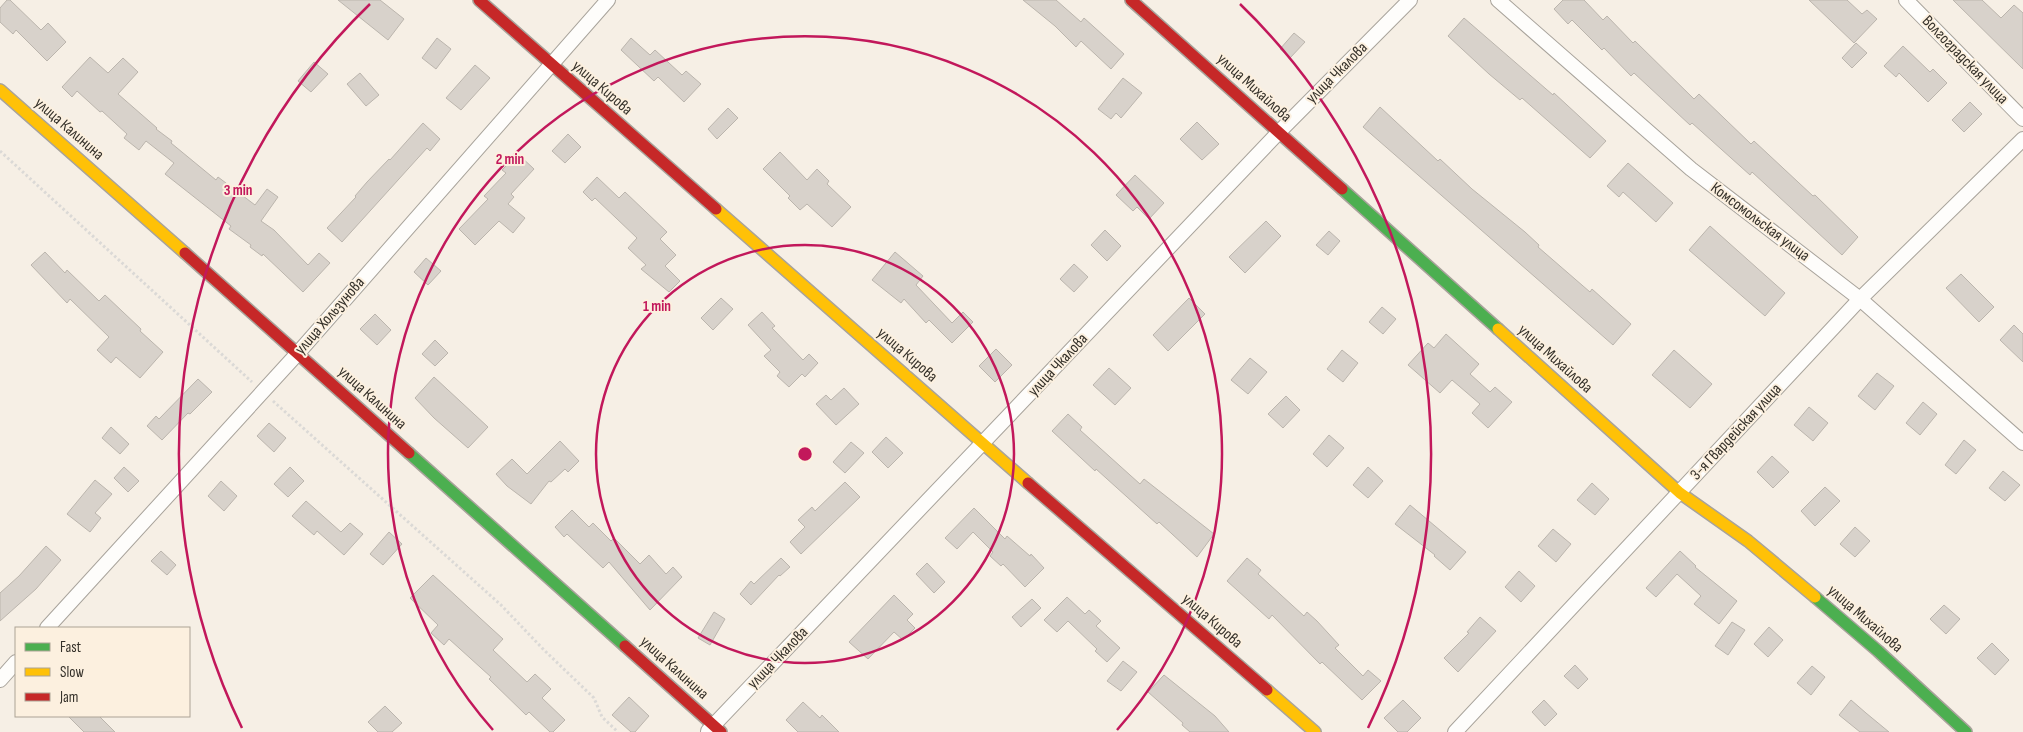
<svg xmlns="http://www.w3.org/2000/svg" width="2023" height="732" font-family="'Sofia Sans Condensed',sans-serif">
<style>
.building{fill:#d8d2cb;stroke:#bbb5ad}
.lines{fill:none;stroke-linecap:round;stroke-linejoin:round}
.street-casing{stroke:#a8a39b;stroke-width:16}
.fast-casing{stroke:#a8a39b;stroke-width:14}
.slow-casing{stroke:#a8a39b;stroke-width:14}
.jam-casing{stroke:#a8a39b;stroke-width:14}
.path{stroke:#dbd9d6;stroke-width:3;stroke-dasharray:2.5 2.5;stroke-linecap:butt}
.street{stroke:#fefdfb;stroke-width:14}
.fast{stroke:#4caf50;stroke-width:11}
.slow{stroke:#ffc107;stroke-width:11}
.jam{stroke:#c62828;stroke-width:11}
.ring{fill:none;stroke:#c2185b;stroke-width:2.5}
.labels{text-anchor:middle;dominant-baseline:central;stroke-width:4;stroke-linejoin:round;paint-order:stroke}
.street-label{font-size:16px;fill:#343029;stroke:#fcf0df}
.centre{fill:#c2185b;stroke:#fcf0df;stroke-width:2.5}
.ring-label{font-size:15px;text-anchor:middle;font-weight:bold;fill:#c2185b;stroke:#fcf0df;stroke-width:4;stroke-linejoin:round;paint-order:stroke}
</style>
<rect width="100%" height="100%" fill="#f6efe5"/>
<g class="building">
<polygon points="7,0 10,0 41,30 48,23 66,42 47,61 16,30 13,34 0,22 0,8"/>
<polygon points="338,0 380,0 404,19 388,40"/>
<polygon points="1023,0 1056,0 1081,22 1084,18 1124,54 1111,69 1081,41 1076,47 1055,26"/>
<polygon points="1563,0 1584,0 1603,20 1607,16 1633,43 1635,41 1694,99 1699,94 1751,144 1754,141 1813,196 1815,195 1858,237 1842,255 1752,172 1750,175 1692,123 1690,125 1634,73 1631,76 1604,48 1602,50 1572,20 1568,24 1554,9"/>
<polygon points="1809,0 1847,0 1862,14 1867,10 1877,19 1854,43"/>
<polygon points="1953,0 1982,0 2001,18 2014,5 2023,13 2023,69"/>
<polygon points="1464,18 1553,95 1554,93 1606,141 1590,158 1522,98 1520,100 1489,74 1448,36"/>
<polygon points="1294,33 1305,42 1290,58 1280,49"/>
<polygon points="437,38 451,49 436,69 422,58"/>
<polygon points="631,38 650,55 655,50 682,75 686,71 701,84 684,102 658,77 654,81 621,50"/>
<polygon points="1856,43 1867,53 1852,68 1842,58"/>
<polygon points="1903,46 1930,72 1933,69 1947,83 1928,102 1899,73 1896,77 1884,66"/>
<polygon points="90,57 108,73 123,58 138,72 118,94 157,128 156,129 172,141 171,143 216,180 218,177 255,205 267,189 278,197 261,221 274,230 308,265 319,253 330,263 303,292 263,254 262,256 250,247 251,245 229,229 231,226 165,174 174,163 146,141 139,150 124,138 127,134 102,111 100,112 77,91 72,97 62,87"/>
<polygon points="314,62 328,74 311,92 298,81"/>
<polygon points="475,65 490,78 461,110 446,98"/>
<polygon points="360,73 379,95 366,106 347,84"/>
<polygon points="1123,78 1142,93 1121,118 1116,113 1111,119 1098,109"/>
<polygon points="1970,102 1982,114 1964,132 1952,120"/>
<polygon points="1380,107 1438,161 1440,159 1472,189 1525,232 1539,245 1538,247 1590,292 1592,289 1631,324 1613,345 1363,127"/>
<polygon points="728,108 738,118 717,139 708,129"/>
<polygon points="1197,122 1219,144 1202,160 1180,139"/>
<polygon points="423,123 440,139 430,151 427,148 342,242 327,228 356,197 355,196 367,182 389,159 390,160"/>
<polygon points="568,134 581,147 565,163 552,151"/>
<polygon points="780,152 807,180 817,169 829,181 827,184 851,207 832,227 807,204 800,210 788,198 790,196 763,169"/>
<polygon points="518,154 534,169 511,194 514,197 508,204 525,218 513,233 499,221 475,245 459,229 488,199 484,196 506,173 502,170"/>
<polygon points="1628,163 1673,203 1656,222 1623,192 1619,197 1607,186"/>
<polygon points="1135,175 1164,203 1149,219 1137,207 1133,211 1116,195"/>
<polygon points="597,177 619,198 625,192 667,232 660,239 676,255 665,266 680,281 669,292 641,269 646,265 628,248 637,238 595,198 592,201 583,192"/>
<polygon points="1266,221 1281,236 1245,273 1229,257"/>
<polygon points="1710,226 1785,293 1765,316 1689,250"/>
<polygon points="1105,230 1121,246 1107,261 1091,245"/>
<polygon points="1329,231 1340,241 1328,255 1316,245"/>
<polygon points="45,252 65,273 67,270 99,301 105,295 141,329 140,331 163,352 140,378 116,357 111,363 97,350 109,337 70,299 67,303 31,265"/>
<polygon points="895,252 923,276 916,285 952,323 963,312 973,322 952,343 929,320 926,323 904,299 901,303 872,280"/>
<polygon points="426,258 441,271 428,285 414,272"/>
<polygon points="1074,264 1088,277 1074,292 1060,279"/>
<polygon points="1961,274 1994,307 1979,322 1946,288"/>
<polygon points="721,298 733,309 713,330 701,318"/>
<polygon points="1189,298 1205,314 1168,351 1153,335"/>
<polygon points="1382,307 1396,319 1383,334 1369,322"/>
<polygon points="762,312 775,326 772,328 803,360 809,354 818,363 805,377 802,374 789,387 777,376 780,372 764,356 771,350 748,325"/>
<polygon points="375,314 391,330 377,345 360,329"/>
<polygon points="2014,325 2023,334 2023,362 2000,340"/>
<polygon points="1446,334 1479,364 1470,374 1490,392 1495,387 1512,402 1488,428 1472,413 1480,404 1452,380 1440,393 1408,365 1428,343 1434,348"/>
<polygon points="435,340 448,353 435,366 422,354"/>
<polygon points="996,349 1012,365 995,382 979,366"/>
<polygon points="1342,350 1358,363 1343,382 1327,369"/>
<polygon points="1674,350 1712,384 1690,408 1652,375"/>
<polygon points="1250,358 1267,372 1248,394 1231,380"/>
<polygon points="1109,368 1131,388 1115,405 1093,385"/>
<polygon points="1877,373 1894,386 1875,410 1858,396"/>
<polygon points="434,377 488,427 468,448 434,418 415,398"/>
<polygon points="198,379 212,392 190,414 188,413 162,440 147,426 156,416 159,419"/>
<polygon points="844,388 859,404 836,425 816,404 826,395 831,400"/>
<polygon points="1286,396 1300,410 1283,428 1268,414"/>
<polygon points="1923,402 1937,414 1920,435 1906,423"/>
<polygon points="1809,407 1828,423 1813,441 1794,425"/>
<polygon points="1068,414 1082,427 1080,430 1140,484 1144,479 1214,534 1197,557 1159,522 1157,524 1096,469 1095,471 1052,431"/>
<polygon points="269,423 286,438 274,452 257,436"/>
<polygon points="111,427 129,444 120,454 102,438"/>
<polygon points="1329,435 1344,448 1327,467 1313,454"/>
<polygon points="886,437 903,453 888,468 872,452"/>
<polygon points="1964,440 1976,450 1956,474 1945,465"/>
<polygon points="560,441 579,461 568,472 565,469 551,482 549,481 531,504 507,486 496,474 512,459 527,474"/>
<polygon points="851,442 864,453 845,473 833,462"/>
<polygon points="1772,456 1789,472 1773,488 1757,472"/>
<polygon points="124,467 139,481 128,492 114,478"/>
<polygon points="290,467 304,481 288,497 274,484"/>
<polygon points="1368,467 1383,481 1368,498 1353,485"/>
<polygon points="2003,471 2020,485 2005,501 1989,488"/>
<polygon points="95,480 112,494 95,513 101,518 90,532 67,514"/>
<polygon points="221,481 237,496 224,511 208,496"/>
<polygon points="845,482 860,497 801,554 790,542 805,527 798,520 812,507 815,511"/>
<polygon points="1592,483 1609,499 1595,515 1577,500"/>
<polygon points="1825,487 1840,501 1815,526 1801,511"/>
<polygon points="306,501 341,532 350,523 363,534 344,555 317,531 314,535 292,516"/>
<polygon points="1410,505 1466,552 1450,570 1434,556 1435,555 1395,524"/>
<polygon points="974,508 1005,539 1007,536 1030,556 1031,554 1044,568 1025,587 1003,564 1001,566 990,556 993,552 973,532 957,549 945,538"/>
<polygon points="572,510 589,527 593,523 611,541 614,538 640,564 649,555 666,574 673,567 682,577 650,610 609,562 603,568 567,534 564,537 555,527"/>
<polygon points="1855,527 1870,541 1855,557 1840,544"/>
<polygon points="1553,529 1571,544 1556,562 1538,546"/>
<polygon points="389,532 402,544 383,565 370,554"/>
<polygon points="46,546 61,560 36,589 0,621 0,593 19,576"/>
<polygon points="161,551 176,565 167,575 151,561"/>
<polygon points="1680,551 1696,566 1695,567 1737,601 1719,624 1694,604 1701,596 1677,574 1656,597 1646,588"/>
<polygon points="781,558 790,567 780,576 779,575 751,605 740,594 751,581 754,584"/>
<polygon points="1247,558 1261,570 1258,574 1304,616 1307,612 1317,621 1339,645 1335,648 1363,676 1368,670 1381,681 1362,700 1322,662 1320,664 1272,615 1269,619 1227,581"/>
<polygon points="927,563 945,582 934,593 916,574"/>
<polygon points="1519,571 1535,586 1521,602 1505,587"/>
<polygon points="433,575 503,639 493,650 527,682 535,674 551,689 542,698 565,720 553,732 550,732 529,712 526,715 489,679 491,677 449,639 444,645 431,633 438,625 410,598"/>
<polygon points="894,595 913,614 907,620 915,628 903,640 894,632 868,659 849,642"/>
<polygon points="1067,597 1085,614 1089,610 1101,621 1096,626 1120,648 1107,662 1095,651 1097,649 1068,621 1057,632 1044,620"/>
<polygon points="1032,599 1041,608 1021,627 1012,617"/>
<polygon points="1944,605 1960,619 1946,634 1930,619"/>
<polygon points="714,612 725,619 710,645 698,638"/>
<polygon points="1480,617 1496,631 1458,672 1444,658 1469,633 1467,632"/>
<polygon points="1732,622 1745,630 1728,655 1715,646"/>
<polygon points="1769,627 1783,640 1768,657 1754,644"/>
<polygon points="1992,643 2009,660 1995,675 1977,658"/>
<polygon points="1123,661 1137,672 1121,691 1107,681"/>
<polygon points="1575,665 1588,679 1578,689 1564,676"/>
<polygon points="1812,666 1825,677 1811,695 1797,683"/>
<polygon points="1164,675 1215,716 1229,732 1190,732 1182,725 1183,723 1148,692"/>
<polygon points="629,697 649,716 635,732 631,732 612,715"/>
<polygon points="1403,700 1421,718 1407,732 1398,732 1384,718"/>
<polygon points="1544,700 1557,714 1545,726 1532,712"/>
<polygon points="1851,700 1866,713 1889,732 1860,732 1839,715"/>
<polygon points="803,702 820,718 822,715 839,732 798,732 786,720"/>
<polygon points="385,706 402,723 392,732 378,732 368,722"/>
<polygon points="68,716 99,716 115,732 84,732"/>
</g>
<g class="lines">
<defs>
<g id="street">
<polyline points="1498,0 1691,169 1860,299 2023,443"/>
<polyline points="1906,0 2023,119"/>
<polyline points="47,628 298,353 608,0"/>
<polyline points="0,680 16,662"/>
<polyline points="708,731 1279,132 1410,0"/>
<polyline points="1455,732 1860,299 2023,139"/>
</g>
<g id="fast">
<polyline points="1342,189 1498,329"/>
<polyline points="409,453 625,646"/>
<polyline points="1815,597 1878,651 1966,732"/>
</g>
<g id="slow">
<polyline points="0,90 185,253"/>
<polyline points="716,209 1028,483"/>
<polyline points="1498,329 1680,493 1748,541 1815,597"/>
<polyline points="1267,690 1315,732"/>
</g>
<g id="jam">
<polyline points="479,0 716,209"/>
<polyline points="1131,0 1342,189"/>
<polyline points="185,253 409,453"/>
<polyline points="1028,483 1267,690"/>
<polyline points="625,646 721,732"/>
</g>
</defs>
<use href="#street" class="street-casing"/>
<use href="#fast" class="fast-casing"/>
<use href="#slow" class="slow-casing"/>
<use href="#jam" class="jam-casing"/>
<g class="path">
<polyline points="0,151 252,382"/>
<polyline points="273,401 501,605 544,650 594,698 602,717 618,732"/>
</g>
<use href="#street" class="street"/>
<use href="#fast" class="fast"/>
<use href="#slow" class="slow"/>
<use href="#jam" class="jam"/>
</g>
<g class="ring">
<circle cx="805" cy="454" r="209"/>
<path d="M493 730A417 417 0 1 1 1117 730"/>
<path d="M242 728A626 626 0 0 1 370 4M1240 4A626 626 0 0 1 1368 728"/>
</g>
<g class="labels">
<g class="street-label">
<text transform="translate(1965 60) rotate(46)">Волгоградская улица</text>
<text transform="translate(1337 73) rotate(-45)">улица Чкалова</text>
<text transform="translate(602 88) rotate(41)">улица Кирова</text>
<text transform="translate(1254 88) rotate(42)">улица Михайлова</text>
<text transform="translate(69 129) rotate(41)">улица Калинина</text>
<text transform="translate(1760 222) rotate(37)">Комсомольская улица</text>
<text transform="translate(330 316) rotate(-49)">улица Хользунова</text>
<text transform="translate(907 355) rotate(41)">улица Кирова</text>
<text transform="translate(1555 359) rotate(42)">улица Михайлова</text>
<text transform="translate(1058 365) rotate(-47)">улица Чкалова</text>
<text transform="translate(372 398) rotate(42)">улица Калинина</text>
<text transform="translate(1736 432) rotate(-47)">3-я Гвардейская улица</text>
<text transform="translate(1865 619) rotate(41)">улица Михайлова</text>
<text transform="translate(1212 621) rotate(41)">улица Кирова</text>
<text transform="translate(778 658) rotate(-46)">улица Чкалова</text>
<text transform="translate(674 668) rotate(42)">улица Калинина</text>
</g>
</g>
<circle cx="805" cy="454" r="8" class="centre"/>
<g class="ring-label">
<text x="510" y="164">2 min</text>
<text x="238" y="195">3 min</text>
<text x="657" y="311">1 min</text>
</g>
<rect x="15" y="627" width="175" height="90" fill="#fcf0df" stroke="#aca396"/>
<rect x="25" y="643" width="25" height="8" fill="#4caf50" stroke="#aca396"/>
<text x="60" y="652" font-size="15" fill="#343029">Fast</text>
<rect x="25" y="668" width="25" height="8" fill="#ffc107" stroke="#aca396"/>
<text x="60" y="677" font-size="15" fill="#343029">Slow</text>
<rect x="25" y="693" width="25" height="8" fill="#c62828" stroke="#aca396"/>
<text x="60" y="702" font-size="15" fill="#343029">Jam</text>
</svg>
